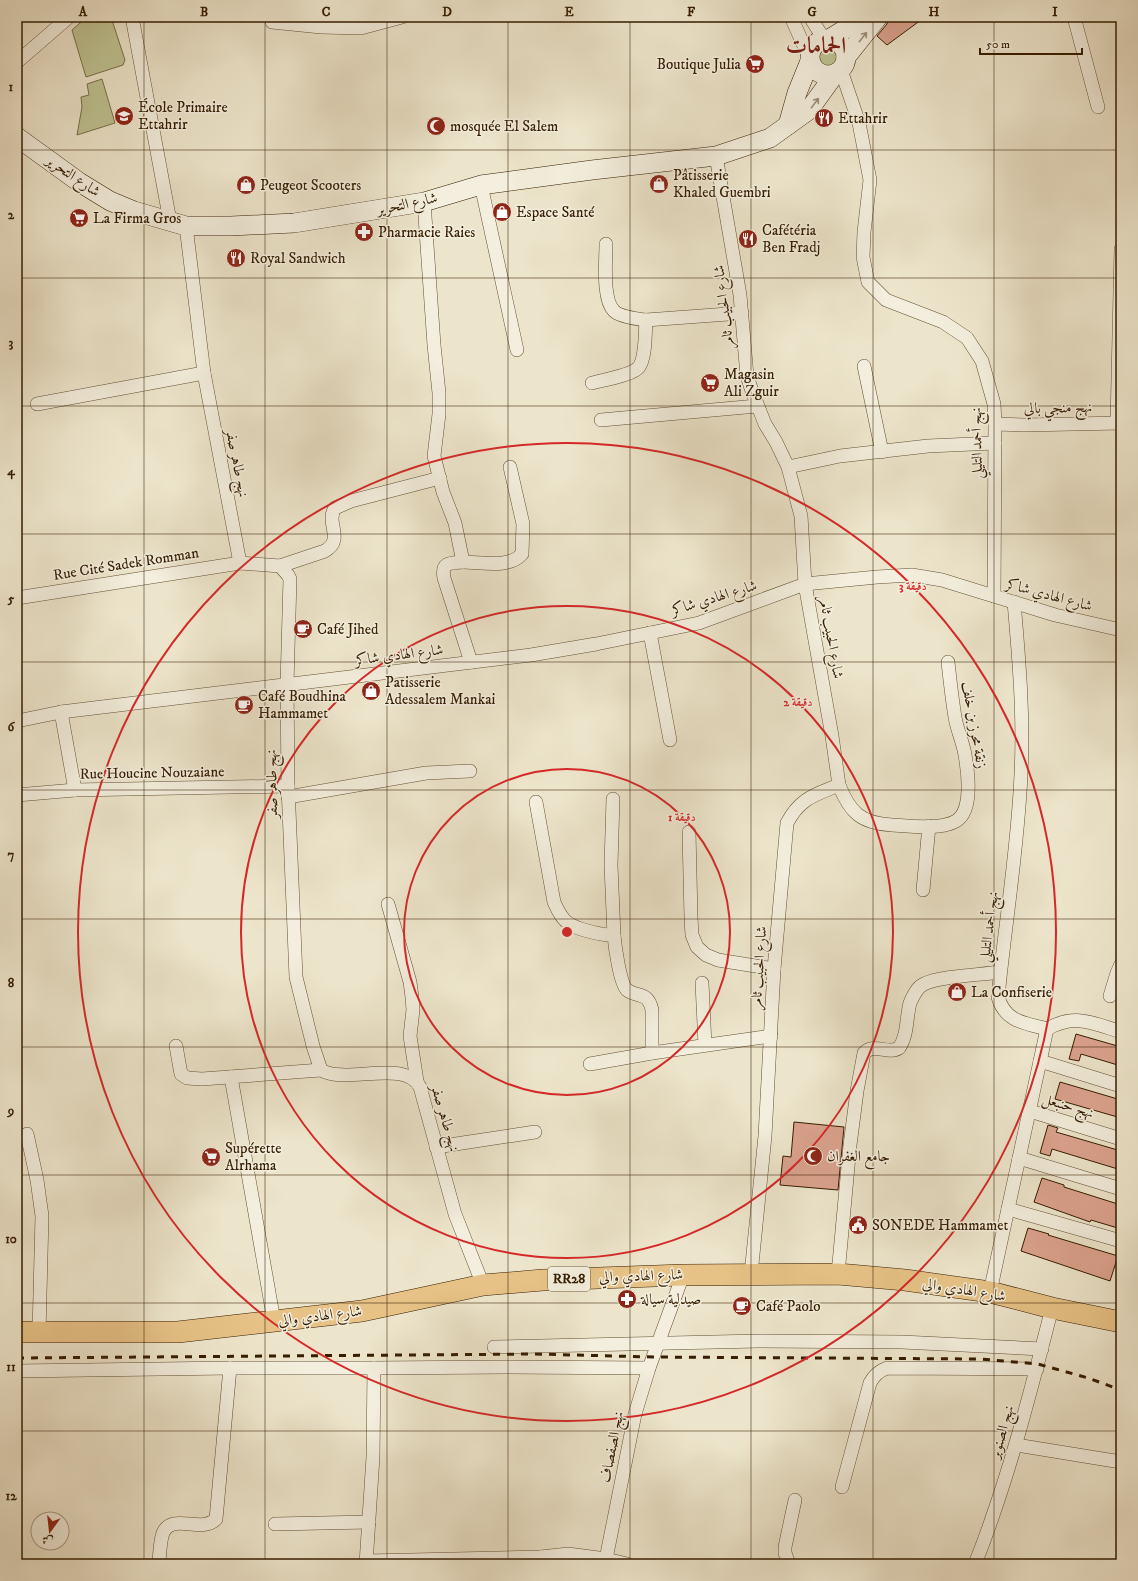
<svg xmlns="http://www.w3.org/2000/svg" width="1138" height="1581" font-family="'IM FELL DW Pica',Amiri,serif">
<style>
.green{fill:#bfc292;stroke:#7a7049}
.building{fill:#dca38f;stroke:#361d00}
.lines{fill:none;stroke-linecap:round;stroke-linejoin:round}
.street-casing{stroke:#644f33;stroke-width:14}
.secondary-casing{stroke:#361d00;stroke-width:20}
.primary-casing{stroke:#361d00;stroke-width:22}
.street{stroke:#f3eedd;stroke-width:13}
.secondary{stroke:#f3eedd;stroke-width:19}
.primary{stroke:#e6c286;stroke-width:21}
.rail{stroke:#361d00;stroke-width:3;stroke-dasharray:7 7;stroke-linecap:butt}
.oneway{stroke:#9e907a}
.grid{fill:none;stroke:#361d00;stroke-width:1;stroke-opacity:0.55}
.ring{fill:none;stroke:#d62828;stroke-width:2}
.labels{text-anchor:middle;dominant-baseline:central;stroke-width:3;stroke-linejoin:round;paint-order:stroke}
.shield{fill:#f3eedd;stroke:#6f5c42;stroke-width:1}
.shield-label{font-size:14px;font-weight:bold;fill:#361d00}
.poi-label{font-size:15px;fill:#361d00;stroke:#f3eedd;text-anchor:start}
.street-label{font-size:15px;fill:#361d00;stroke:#f3eedd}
.town-label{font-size:23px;font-weight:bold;fill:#7a1f14;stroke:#f3eedd}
.centre{fill:#d62828;stroke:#f3eedd;stroke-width:2}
.ring-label{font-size:12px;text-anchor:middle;font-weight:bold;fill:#d62828;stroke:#f3eedd;stroke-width:3;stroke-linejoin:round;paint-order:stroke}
.neatline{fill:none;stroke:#361d00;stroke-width:1.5}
.grid-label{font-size:13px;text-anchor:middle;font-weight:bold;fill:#361d00}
</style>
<rect width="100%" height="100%" fill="#ede5cb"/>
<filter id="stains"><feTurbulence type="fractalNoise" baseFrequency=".005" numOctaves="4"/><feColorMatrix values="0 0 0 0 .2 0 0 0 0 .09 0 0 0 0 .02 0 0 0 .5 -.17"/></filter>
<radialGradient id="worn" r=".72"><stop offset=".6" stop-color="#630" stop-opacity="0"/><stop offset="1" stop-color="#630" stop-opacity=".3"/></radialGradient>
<g class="green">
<polygon points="87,17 111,17 125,60 123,65 86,77 72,30"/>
<circle cx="828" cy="57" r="11"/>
<polygon points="102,79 115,123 77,135 82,107 81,97 89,95 87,84"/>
</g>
<g class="building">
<polygon points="889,17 925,17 887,45 877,36 887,24"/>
<polygon points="1076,1034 1121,1047 1121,1066 1081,1054 1079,1061 1069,1059"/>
<polygon points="1060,1082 1121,1100 1121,1118 1055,1099"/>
<polygon points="794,1122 844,1127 838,1190 780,1185 783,1156 791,1157"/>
<polygon points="1048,1125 1058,1128 1056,1132 1121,1151 1121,1170 1052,1149 1050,1156 1040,1153"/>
<polygon points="1042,1178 1064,1185 1064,1187 1121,1205 1121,1229 1091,1220 1090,1222 1034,1202"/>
<polygon points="1028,1228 1049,1234 1048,1235 1118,1256 1110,1281 1021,1251"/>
</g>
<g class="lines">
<defs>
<g id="street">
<polyline points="132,17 170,221"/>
<polyline points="791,17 809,57"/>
<polyline points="810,17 824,39"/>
<polyline points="1074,17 1098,107"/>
<polyline points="272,22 321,27 361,28 402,17"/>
<polyline points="17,62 69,17"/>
<polyline points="841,70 859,123 870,180 864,232 863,257 868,282 886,300 943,322 967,338 982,361 994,404 995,424 994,596"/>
<path d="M716 156 740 295 747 376 752 391 765 424 776 442 788 467 801 516 805 584 832 736 839 785C815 795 800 798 787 823L774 969 765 1136 751 1274"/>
<polyline points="481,185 517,350"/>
<path d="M424 202 434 345 439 393V414L434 456 443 492 455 523 463 562C450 563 441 562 444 578L471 662"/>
<polyline points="186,226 204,373 240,563"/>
<path d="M606 244C606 261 602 299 614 311 620 317 638 319 646 320L742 313"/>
<polyline points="864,366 882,452"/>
<path d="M592 383C603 380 633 375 639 367 646 357 645 333 646 320"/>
<polyline points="37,404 204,373"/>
<polyline points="601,420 757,406"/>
<polyline points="1117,423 1121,249"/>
<polyline points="995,424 1024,425 1121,423"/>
<polyline points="788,467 840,456 928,446 995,443"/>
<path d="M463 562C481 562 509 569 522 554L523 524 510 467"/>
<path d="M280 566 325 551C345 539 325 523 335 508L351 501 440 478"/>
<path d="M17 598 240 563 280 566 288 575 290 579 287 684 288 786 296 977 313 1046 321 1070C346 1085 405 1058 420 1087L455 1214 483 1285"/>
<path d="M1014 602C1019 659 1024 717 1021 774 1018 849 1005 923 998 997 1005 1022 1025 1023 1047 1029"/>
<polyline points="650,633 670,740"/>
<polyline points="61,712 75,790"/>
<polyline points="17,721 61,712 531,655 596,644 699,623 805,584 877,577 912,575 942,580 1055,615 1121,630"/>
<path d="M839 785C850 813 861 823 892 825 909 826 941 830 956 821 973 811 968 772 965 755 963 742 957 730 955 717 952 699 950 680 948 662"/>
<polyline points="17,795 75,790 288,786"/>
<polyline points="288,797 426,773 470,771"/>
<polyline points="613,799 611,865 614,936"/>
<path d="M536 802 554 902C557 909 561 918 568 923 580 931 599 934 614 936 615 946 620 984 627 990 638 998 648 991 652 1010V1053"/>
<polyline points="689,832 691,918 692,935 697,947 706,955 718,960 774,969"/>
<polyline points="923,890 929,826"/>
<polyline points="388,904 410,982 412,997 413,1010 410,1036 417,1081"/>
<polyline points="702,983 705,1045"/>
<polyline points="1110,996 1117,973 1121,964"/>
<path d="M1047 1029C1075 1013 1093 1023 1121 1032"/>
<polyline points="176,1046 181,1074 187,1078 202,1079 321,1070"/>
<polyline points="1040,1061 1121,1086"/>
<polyline points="590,1064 652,1053 771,1036"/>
<polyline points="231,1077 274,1321"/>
<polyline points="1030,1111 1121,1139"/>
<polyline points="27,1134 37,1180 42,1216 39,1333"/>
<polyline points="436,1147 535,1132"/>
<polyline points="1019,1158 1121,1189"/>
<polyline points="1008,1209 1121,1241"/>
<path d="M838 1274 850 1145 857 1091 864 1053C874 1042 888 1055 899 1048 908 1035 906 1018 910 1003 913 996 917 987 924 984 940 976 980 975 1000 972"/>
<polyline points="990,1292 1047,1029"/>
<polyline points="494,1347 758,1341 902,1342 1042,1349"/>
<polyline points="17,1371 230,1368 374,1368"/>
<polyline points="1016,1445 1121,1462"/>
<path d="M842 1487 870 1383C874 1375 879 1371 887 1368L1037 1369"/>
<polyline points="275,1524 369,1522"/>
<polyline points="606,1559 627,1564"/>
<path d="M159 1561C160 1552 160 1541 163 1533 172 1512 202 1534 216 1519L230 1368"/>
<polyline points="367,1561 541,1557"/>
<polyline points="366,1564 373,1457 374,1368 506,1367 649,1368"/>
<polyline points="541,1564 541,1557 568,1554 606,1559 635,1414 649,1368 683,1275"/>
<polyline points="789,1564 785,1553 785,1547 795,1500"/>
<path d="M975 1564C1008 1481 1030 1394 1052 1308"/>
</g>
<g id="secondary">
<circle cx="828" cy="57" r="18"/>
<polyline points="829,39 865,17"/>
<polyline points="846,57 878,17"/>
<polyline points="788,125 797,93 810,61"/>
<polyline points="17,137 79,182 110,201 134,211 186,226 231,226 294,223 424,202 481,185 592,170 716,156 770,138 809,110 835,74"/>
</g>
<polyline id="primary" points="17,1332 178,1332 362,1311 483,1285 543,1280 683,1275 838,1274 905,1280 990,1292 1052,1308 1121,1322"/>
</defs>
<use href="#street" class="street-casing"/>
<use href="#secondary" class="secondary-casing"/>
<use href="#primary" class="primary-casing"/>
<use href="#street" class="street"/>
<use href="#secondary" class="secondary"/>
<use href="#primary" class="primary"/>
<polyline class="rail" points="17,1358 535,1354 653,1357 980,1359 1038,1364 1088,1378 1121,1390"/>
</g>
<defs><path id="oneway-shaft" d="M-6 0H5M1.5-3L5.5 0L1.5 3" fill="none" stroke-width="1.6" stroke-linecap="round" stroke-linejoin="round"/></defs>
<g class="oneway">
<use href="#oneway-shaft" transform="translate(863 37) rotate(-52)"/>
<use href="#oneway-shaft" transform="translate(815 103) rotate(-53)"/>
</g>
<path class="grid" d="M144 17V1564M265 17V1564M387 17V1564M508 17V1564M630 17V1564M751 17V1564M873 17V1564M994 17V1564M17 150H1121M17 278H1121M17 406H1121M17 534H1121M17 662H1121M17 790H1121M17 919H1121M17 1047H1121M17 1175H1121M17 1303H1121M17 1431H1121"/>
<g class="ring">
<circle cx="567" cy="932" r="163"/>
<circle cx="567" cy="932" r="326"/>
<circle cx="567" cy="932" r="489"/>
</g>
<defs>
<symbol id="supermarket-disc" viewBox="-11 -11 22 22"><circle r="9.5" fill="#8f2418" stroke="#f3eedd"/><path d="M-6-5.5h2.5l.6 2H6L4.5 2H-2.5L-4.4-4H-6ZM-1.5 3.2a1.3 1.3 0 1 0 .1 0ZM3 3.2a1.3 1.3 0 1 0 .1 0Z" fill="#fff"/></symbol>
<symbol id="school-disc" viewBox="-11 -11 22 22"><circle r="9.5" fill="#8f2418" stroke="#f3eedd"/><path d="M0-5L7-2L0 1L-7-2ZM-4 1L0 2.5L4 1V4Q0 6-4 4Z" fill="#fff"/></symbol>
<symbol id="restaurant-disc" viewBox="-11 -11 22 22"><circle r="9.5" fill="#8f2418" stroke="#f3eedd"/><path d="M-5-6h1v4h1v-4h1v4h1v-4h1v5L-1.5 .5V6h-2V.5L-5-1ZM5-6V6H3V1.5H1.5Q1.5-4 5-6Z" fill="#fff"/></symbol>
<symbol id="mosque-disc" viewBox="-11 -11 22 22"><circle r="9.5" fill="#8f2418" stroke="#f3eedd"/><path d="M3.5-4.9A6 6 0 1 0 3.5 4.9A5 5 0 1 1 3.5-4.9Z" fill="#fff"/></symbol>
<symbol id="shop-disc" viewBox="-11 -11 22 22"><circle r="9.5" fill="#8f2418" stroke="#f3eedd"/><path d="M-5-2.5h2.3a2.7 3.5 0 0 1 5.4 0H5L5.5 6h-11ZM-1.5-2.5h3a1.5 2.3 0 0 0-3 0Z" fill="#fff"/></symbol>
<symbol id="pharmacy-disc" viewBox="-11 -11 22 22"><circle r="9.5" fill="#8f2418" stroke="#f3eedd"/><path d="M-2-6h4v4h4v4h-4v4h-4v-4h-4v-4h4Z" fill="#fff"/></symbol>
<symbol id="cafe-disc" viewBox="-11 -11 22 22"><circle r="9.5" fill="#8f2418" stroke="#f3eedd"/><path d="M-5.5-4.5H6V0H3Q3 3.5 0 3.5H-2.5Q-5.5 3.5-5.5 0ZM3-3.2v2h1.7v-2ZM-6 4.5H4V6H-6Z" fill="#fff"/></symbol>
<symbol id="civic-disc" viewBox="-11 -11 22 22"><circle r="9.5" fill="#8f2418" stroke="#f3eedd"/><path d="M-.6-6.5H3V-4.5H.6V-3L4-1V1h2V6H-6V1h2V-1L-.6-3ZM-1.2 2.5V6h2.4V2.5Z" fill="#fff"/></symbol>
</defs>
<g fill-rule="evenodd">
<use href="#supermarket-disc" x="744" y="53" width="22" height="22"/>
<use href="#school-disc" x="113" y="105" width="22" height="22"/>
<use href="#restaurant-disc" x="813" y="107" width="22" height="22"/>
<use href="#mosque-disc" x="425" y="115" width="22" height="22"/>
<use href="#shop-disc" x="648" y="173" width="22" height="22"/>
<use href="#shop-disc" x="235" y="174" width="22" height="22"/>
<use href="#shop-disc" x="491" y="201" width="22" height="22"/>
<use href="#supermarket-disc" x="68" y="207" width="22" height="22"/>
<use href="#pharmacy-disc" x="353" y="221" width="22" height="22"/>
<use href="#restaurant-disc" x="737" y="228" width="22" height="22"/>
<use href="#restaurant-disc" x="225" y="247" width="22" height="22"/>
<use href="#supermarket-disc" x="699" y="372" width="22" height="22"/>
<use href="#cafe-disc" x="292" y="618" width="22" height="22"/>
<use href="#shop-disc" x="360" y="680" width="22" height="22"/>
<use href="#cafe-disc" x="233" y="694" width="22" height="22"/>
<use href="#shop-disc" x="946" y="981" width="22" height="22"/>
<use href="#mosque-disc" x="802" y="1145" width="22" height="22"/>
<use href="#supermarket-disc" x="200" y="1146" width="22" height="22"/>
<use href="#civic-disc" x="847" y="1214" width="22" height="22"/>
<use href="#pharmacy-disc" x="616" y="1288" width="22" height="22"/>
<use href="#cafe-disc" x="731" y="1295" width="22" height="22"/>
</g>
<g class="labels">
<rect class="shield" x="548" y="1267" width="42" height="24" rx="3"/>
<g class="shield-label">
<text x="569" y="1279">RR28</text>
</g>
<g class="poi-label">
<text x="741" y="64" text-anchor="end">Boutique Julia</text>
<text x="138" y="107">École Primaire<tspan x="138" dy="17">Ettahrir</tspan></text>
<text x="838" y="118">Ettahrir</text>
<text x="450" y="126">mosquée El Salem</text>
<text x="673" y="175">Pâtisserie<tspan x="673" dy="17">Khaled Guembri</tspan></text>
<text x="260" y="185">Peugeot Scooters</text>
<text x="516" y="212">Espace Santé</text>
<text x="93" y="218">La Firma Gros</text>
<text x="762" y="230">Cafétéria<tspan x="762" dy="17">Ben Fradj</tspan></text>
<text x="378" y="232">Pharmacie Raies</text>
<text x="250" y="258">Royal Sandwich</text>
<text x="724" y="374">Magasin<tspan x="724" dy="17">Ali Zguir</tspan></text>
<text x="317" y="629">Café Jihed</text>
<text x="385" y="682">Patisserie<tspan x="385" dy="17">Adessalem Mankai</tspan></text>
<text x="258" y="696">Café Boudhina<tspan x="258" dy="17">Hammamet</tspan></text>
<text x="971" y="992">La Confiserie</text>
<text x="225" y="1148">Supérette<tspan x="225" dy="17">Alrhama</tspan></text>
<text x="827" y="1156">جامع الغفران</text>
<text x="872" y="1225">SONEDE Hammamet</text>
<text x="641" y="1299">صيدلية سيالة</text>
<text x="756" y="1306">Café Paolo</text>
</g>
<g class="street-label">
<text transform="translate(73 176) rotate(34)">شارع التحرير</text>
<text transform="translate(407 204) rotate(-12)">شارع التحرير</text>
<text transform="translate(724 307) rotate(-97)">شارع الحبيب ثامر</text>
<text transform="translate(1058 408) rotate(-1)">نهج منجي بالي</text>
<text transform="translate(977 443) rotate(-91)">نهج أحمد التليلي</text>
<text transform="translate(237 463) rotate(79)">نهج طاهر صفر</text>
<text transform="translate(126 564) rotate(-9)">Rue Cité Sadek Romman</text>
<text transform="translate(1049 595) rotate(15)">شارع الهادي شاكر</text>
<text transform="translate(714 598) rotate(-17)">شارع الهادي شاكر</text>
<text transform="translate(831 637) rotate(80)">شارع الحبيب ثامر</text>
<text transform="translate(399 655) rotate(-7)">شارع الهادي شاكر</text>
<text transform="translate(974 725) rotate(80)">زنقة محرز بن خلف</text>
<text transform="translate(152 773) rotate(-1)">Rue Houcine Nouzaiane</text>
<text transform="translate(272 784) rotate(-91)">نهج طاهر صفر</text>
<text transform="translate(989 927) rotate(-83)">نهج أحمد التليلي</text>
<text transform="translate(759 968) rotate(-86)">شارع الحبيب ثامر</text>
<text transform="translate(1068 1106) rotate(17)">نهج حنبعل</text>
<text transform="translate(445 1118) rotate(74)">نهج طاهر صفر</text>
<text transform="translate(641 1276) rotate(-2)">شارع الهادي والي</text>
<text transform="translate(964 1290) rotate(9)">شارع الهادي والي</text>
<text transform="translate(320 1316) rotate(-7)">شارع الهادي والي</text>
<text transform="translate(1002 1432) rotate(-74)">نهج الصنوبر</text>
<text transform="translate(612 1447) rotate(-79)">نهج الصفصاف</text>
</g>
<g class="town-label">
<text x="816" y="46">الحمامات</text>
</g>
</g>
<circle cx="567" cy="932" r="6" class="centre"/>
<g class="ring-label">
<text x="913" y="590">3 دقيقة</text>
<text x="798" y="706">2 دقيقة</text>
<text x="682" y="821">1 دقيقة</text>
</g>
<rect width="1138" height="1581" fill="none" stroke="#ede5cb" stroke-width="44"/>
<g transform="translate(50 1531) rotate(195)"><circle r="19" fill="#f3eedd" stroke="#a79a85"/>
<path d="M0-3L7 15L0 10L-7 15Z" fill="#8f2418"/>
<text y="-6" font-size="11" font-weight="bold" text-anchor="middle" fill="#361d00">ش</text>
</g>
<path d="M980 48v6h102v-6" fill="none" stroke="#361d00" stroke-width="2"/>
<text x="986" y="48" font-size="12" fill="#361d00" stroke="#f3eedd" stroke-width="3" paint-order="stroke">50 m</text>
<rect x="22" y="22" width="1094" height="1537" class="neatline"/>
<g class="grid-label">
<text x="83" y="16">A</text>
<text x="204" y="16">B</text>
<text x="326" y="16">C</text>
<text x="447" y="16">D</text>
<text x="569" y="16">E</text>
<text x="691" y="16">F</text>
<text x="812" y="16">G</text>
<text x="934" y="16">H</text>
<text x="1055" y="16">I</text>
<text x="11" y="91">1</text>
<text x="11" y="219">2</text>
<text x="11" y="347">3</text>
<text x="11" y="475">4</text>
<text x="11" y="603">5</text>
<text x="11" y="731">6</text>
<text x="11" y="859">7</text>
<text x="11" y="987">8</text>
<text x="11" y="1115">9</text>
<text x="11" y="1243">10</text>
<text x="11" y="1371">11</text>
<text x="11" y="1500">12</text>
</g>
<rect width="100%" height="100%" filter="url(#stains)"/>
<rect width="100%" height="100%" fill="url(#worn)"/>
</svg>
